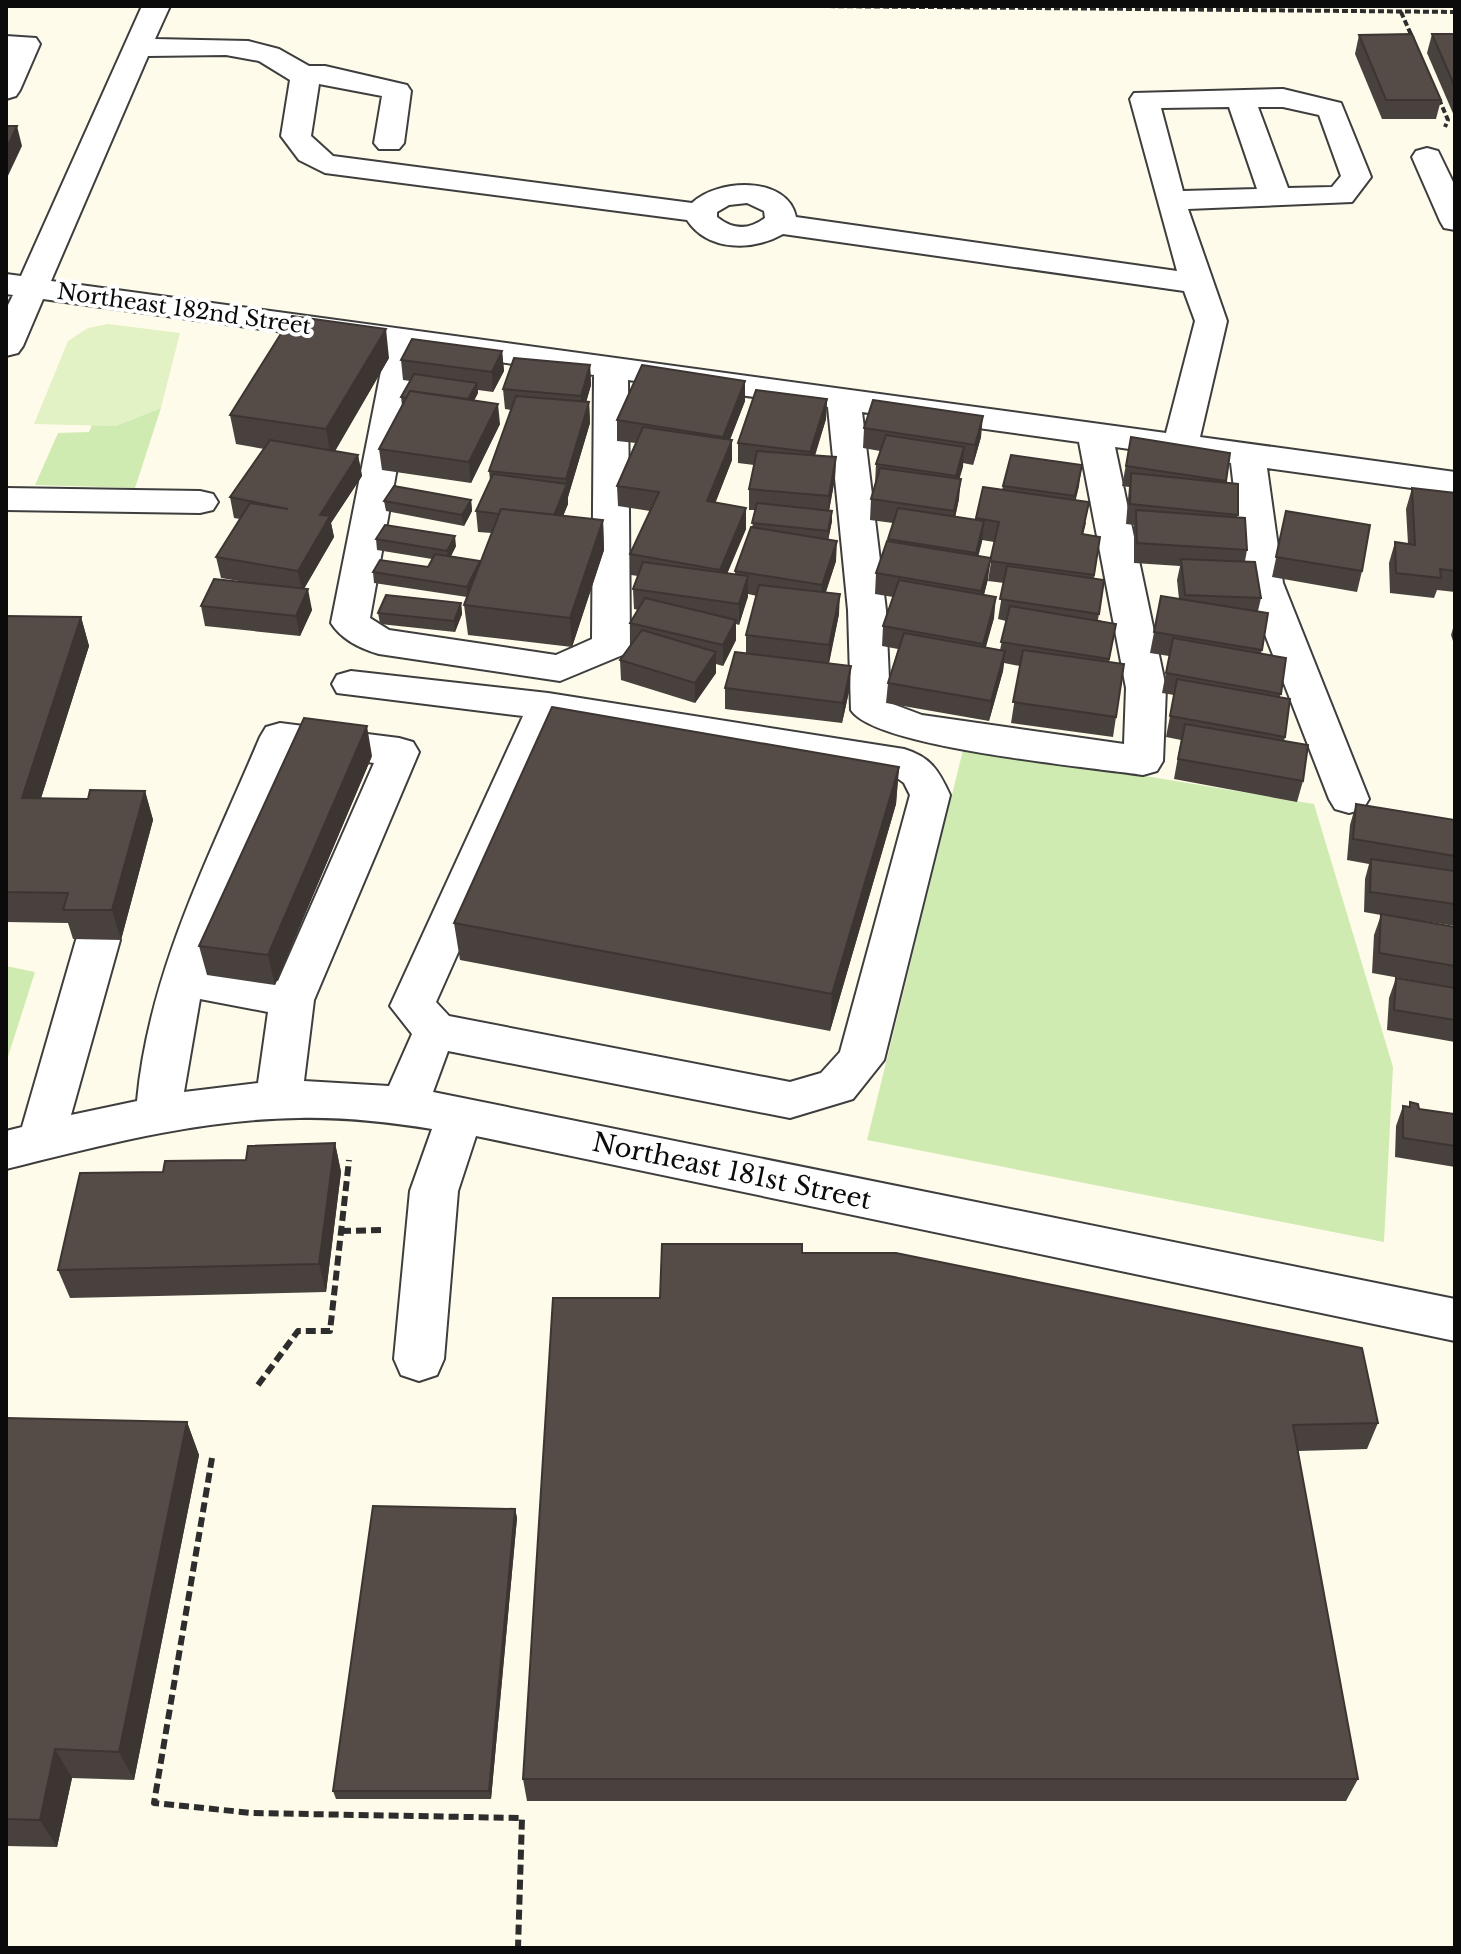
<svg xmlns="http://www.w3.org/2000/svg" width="1461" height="1954" font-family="'Libre Baskerville',serif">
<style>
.green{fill:#cfebb1}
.pitch{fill:#e2f2c4}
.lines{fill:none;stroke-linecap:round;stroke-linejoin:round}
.minor-casing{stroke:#3e3e3e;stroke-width:4}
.path-far1{stroke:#2d2d2d;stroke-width:4;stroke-dasharray:6 3;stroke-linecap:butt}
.path{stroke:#2d2d2d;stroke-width:6;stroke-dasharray:10 5;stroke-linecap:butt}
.minor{fill:#fff;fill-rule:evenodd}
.wall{fill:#49413d;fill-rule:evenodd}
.shaded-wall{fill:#3c3532}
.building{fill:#554c47;stroke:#3c3532;stroke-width:2}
.labels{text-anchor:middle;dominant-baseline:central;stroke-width:8;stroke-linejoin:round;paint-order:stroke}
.far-street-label{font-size:22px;fill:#0b0b0b;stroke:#fff}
.street-label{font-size:26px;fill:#0b0b0b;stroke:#fff}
</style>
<rect width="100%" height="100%" fill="#fffbea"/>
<g class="green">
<polygon points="161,408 135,488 35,485 58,433 89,432 92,425 115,426"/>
<polygon points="964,746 1314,804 1393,1067 1384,1242 867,1140"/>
<polygon points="6,966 35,972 6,1063"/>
</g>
<polygon class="pitch" points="108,324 180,333 161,408 115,426 34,424 68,341 88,328"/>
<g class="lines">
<defs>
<g id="minor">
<path d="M142 6H170L155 39 248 41 279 49 309 66H325L407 85 411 91 404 143 399 149H379L374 143 382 96 319 84 311 136 333 156 692 203C717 179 787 175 796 217L1177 271 1130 99 1134 93 1283 89 1341 103 1371 177 1352 202 1188 209 1227 321 1200 437 1455 472V494L1267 468 1283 583 1369 799 1363 809 1349 813 1335 809 1329 799 1245 583 1231 463 1115 447 1166 688 1163 761 1157 771 1143 775C1091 767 875 748 851 710L848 610 828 407 628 380 630 645 625 654 560 681 379 654C361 649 341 639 331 623L386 346 43 299 23 346 18 353 6 356V309L13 295 6 294V274L21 276ZM226 55 259 61 290 80 281 136 299 160 325 173 687 220C708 252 753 251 783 234L1184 291 1195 321 1166 433 51 281 148 56ZM1229 107 1257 189 1183 191 1161 108ZM1258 107H1283L1319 115 1341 176 1332 187 1288 188ZM747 203 764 211 765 218C749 230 733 230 717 217V212L729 205ZM418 351 594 375 592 639 556 655 389 630 370 618ZM862 412 1079 442 1126 688 1124 744 922 715 890 703 886 610Z"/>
<polygon points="6,36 36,38 40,44 20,90 16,96 6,99"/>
<polygon points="1427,148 1438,151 1455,186 1455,230 1444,228 1440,221 1412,157 1416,151"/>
<polygon points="6,488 200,491 213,494 218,502 213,510 200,513 6,510"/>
<path d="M351 671 548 693 904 749C931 757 939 771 950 795L884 1060 853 1099 790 1118 448 1051 433 1092 1455 1299V1341L476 1136 458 1191 444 1359 437 1375 419 1381 401 1375 394 1359 410 1191 432 1129C388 1122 343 1117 299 1118 200 1119 102 1145 6 1169V1131L22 1127 76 940 83 929 98 924 113 929 120 940 71 1115 137 1101C149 971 210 856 260 737L266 727 280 723 399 738 413 742 419 752 314 1000 304 1081 389 1086 412 1034 390 1006 523 716 337 693 332 684 337 675ZM561 721 893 775 904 783 910 795 840 1052 821 1073 790 1082 449 1016 436 1002ZM294 752 374 763 278 981 209 967ZM200 999 268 1012 258 1083 184 1092Z"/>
</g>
</defs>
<use href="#minor" class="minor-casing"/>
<g class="path-far1">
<polyline points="820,6 1455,12"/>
<polyline points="1401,12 1413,39"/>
<polyline points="1439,99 1448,120 1445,127"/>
</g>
<g class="path">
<polyline points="341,1231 382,1230"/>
<polyline points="258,1385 298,1331 330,1331 349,1160"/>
<polyline points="212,1458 154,1803 252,1813 522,1818 518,1948"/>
</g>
<use href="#minor" class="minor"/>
</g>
<g class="wall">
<polygon points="1432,34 1455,34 1455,118 1427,53"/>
<polygon points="1359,35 1441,100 1436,119 1382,119 1355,54"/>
<polygon points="502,351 504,371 493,392 478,390 478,393 474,400 500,424 471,483 382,470 379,449 402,406 401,397 410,381 403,380 401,360"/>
<polygon points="389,358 335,451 358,455 362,476 331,523 334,537 304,589 312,610 300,636 205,626 201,606 251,583 221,578 216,557 240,519 234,518 230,497 264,449 236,444 230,415"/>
<polygon points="590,365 591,385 586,402 589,402 590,423 568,497 568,504 563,516 603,520 604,550 572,647 468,635 464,605 467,597 374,583 373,572 428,567 432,559 377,550 376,539 456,546 451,556 480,561 480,564 492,533 478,532 476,511 490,480 489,471 511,410 505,409 503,389"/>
<polygon points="827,399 826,419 815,456 836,457 835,478 829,510 832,511 832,521 828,540 836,561 826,592 839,614 829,664 850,687 842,723 725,709 725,688 746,654 746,635 757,596 748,594 739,625 736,624 736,640 723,666 716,664 716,673 695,703 621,680 620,660 633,643 631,643 630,623 638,610 634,609 633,589 638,576 631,575 630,554 650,511 618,506 617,486 636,443 617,441 617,420 745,401 730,440 732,460 715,503 746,508 746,529 727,573 735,575 735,571 752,528 755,510 749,510 749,489 754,465 738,463 738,443"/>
<path d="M864 428 981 437 973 465 963 463 959 479V499L955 517 975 520 983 487 1002 490 1003 486H1079L1075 500 1086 523 1083 535 1100 537 1094 579 1104 580 1098 620 1116 624 1109 662 1116 717 1113 737 1011 723 1020 666 1004 663 1003 671 989 721 886 703 888 683 898 649 882 646 883 626 893 597 875 594 876 573 888 541 893 523 870 520 871 499 875 484 876 464 880 451 863 448ZM982 540 994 542 988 581 1004 583 998 619 1006 621 1000 650 985 647 994 618 984 595 988 579 978 556Z"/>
<polygon points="1131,437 1230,453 1226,482 1238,515 1237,517 1247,550 1245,561 1261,598 1258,611 1268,613 1261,654 1286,658 1280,697 1285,737 1284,741 1303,781 1297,802 1174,779 1181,740 1166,737 1174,695 1162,693 1169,656 1150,653 1161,596 1179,599 1177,580 1180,566 1134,563 1134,525 1126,524 1129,487 1122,486"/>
<polygon points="1412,488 1455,493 1455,592 1437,590 1434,598 1390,593 1389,563 1395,542 1408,544 1406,509"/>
<polygon points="471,500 472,511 464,526 386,511 384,501"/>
<polygon points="1286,511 1362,571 1357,592 1272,577"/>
<polygon points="461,603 462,614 455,632 380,624 378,613"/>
<polygon points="6,616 81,617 89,646 41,798 88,799 145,791 153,820 121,940 73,939 68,923 6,922"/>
<polygon points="1454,625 1455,625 1455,647 1451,635"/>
<polygon points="372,756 275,985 207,975 199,946"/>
<polygon points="899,767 896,804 830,1031 460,960 454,923"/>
<polygon points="1356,804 1455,820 1455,926 1391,916 1455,927 1455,988 1372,973 1374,935 1381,915 1364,912 1365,879 1369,864 1347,860 1350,825"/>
<polygon points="1396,978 1455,988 1455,1042 1387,1030 1389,998"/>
<polygon points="1410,1102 1419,1109 1455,1114 1455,1167 1395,1157 1396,1126 1403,1106 1409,1107"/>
<polygon points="335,1143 341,1172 326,1292 70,1298 58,1270 163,1172 246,1160"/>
<polygon points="802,1253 1378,1423 1367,1449 1298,1451 1358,1779 1346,1801 527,1801 523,1779 660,1298"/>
<polygon points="6,1418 187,1422 199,1455 134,1780 72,1778 57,1847 6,1846"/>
<polygon points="515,1509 517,1518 491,1799 336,1799 333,1791"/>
</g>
<g class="shaded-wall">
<polygon points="17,126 22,146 6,180 6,150"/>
<polygon points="386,329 389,358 331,458 326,429"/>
<polygon points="502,351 504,371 493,392 492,372"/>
<polygon points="590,365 591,385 582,417 581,396"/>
<polygon points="745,381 745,401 723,457 723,437"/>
<polygon points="477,383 478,393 466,417 465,406"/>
<polygon points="827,399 826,419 809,473 810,452"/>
<polygon points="589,402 590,423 568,497 568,504 553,541 552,521 566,485 566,479"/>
<polygon points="498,404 500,424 471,483 469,462"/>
<polygon points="983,416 981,437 973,465 975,445"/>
<polygon points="732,440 732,460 708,522 707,501"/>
<polygon points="964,447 963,467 954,497 956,476"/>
<polygon points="358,455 362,476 331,523 334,537 302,592 298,571 320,515"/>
<polygon points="836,457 835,478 828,517 829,496"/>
<polygon points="1082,465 1079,486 1072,516 1075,496"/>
<polygon points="961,479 959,499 952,532 954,511"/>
<polygon points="471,500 472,511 464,526 462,515"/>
<polygon points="746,508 746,529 720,591 720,570"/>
<polygon points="832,511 832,521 828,541 828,531"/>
<polygon points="603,520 604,550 572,647 570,618"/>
<polygon points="984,521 982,542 974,573 976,553"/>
<polygon points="455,536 456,546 448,562 447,551"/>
<polygon points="837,541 836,561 821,606 822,585"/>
<polygon points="991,558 988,579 979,612 981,591"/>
<polygon points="480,561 481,571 468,597 467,587"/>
<polygon points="748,576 748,597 739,625 739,604"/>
<polygon points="308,589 312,610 300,636 296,616"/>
<polygon points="840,594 839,614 828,666 829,645"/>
<polygon points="996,597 994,618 981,665 983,644"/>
<polygon points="461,603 462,614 455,632 454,621"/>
<polygon points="81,617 89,646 32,827 22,798"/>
<polygon points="736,620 736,640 723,666 723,645"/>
<polygon points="1005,651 1003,671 989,721 991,701"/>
<polygon points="716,652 716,673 695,703 695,683"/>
<polygon points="851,666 850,687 842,723 843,703"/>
<polygon points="367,726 372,756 275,985 268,955"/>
<polygon points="899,767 896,804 830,1031 832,994"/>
<polygon points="145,791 153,820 121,940 112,910"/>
<polygon points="335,1143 341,1172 326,1292 319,1264"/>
<polygon points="187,1422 199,1455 134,1780 119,1752"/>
<polygon points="515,1509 517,1518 491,1799 489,1791"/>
<polygon points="55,1749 72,1778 57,1847 40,1820"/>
</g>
<g class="building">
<polygon points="1412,34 1441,100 1386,100 1359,35"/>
<polygon points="1432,34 1455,34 1455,87"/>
<polygon points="6,126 17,126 6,150"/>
<polygon points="292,316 386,329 326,429 230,415"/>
<polygon points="412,339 502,351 492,372 401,360"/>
<polygon points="514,358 590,365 581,396 503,389"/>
<polygon points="642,365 745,381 723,437 617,420"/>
<polygon points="414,374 477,383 468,399 410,391 407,398 401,397"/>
<polygon points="756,390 827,399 810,452 738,443"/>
<polygon points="410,391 498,404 469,462 379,449"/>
<polygon points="516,396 589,402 566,479 489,471"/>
<polygon points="873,400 983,416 975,445 864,428"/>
<polygon points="643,427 732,440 707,501 746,508 720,570 630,554 659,492 617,486"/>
<polygon points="886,435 964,447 956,476 876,464"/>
<polygon points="1131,437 1230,453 1226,481 1126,466"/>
<polygon points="270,440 358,455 320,515 330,516 298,571 216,557 250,503 288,509 230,497"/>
<polygon points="757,451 836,457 829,496 749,489"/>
<polygon points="1011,455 1082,465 1075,496 1003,486"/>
<polygon points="880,468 961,479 954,511 871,499"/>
<polygon points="1131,473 1238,484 1238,515 1130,504"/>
<polygon points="493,474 567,484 554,515 501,509 499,514 476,511"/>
<polygon points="394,486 471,500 462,515 384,501"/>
<polygon points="983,487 1089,502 1082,534 1100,537 1094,575 990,561 999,522 976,518"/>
<polygon points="1412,488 1455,493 1455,571 1440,569 1441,578 1396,573 1395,542 1415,545"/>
<polygon points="757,503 832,511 828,531 752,523"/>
<polygon points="898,508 984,521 976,553 888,539"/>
<polygon points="501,509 603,520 570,618 464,605"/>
<polygon points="1136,510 1245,518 1247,550 1137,543"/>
<polygon points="1286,511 1370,525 1362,571 1276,557"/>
<polygon points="385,525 455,536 447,551 376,539"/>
<polygon points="751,527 837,541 822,585 735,571"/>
<polygon points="887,541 991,558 981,591 876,573"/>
<polygon points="435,554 480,561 467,587 373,572 380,560 428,567"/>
<polygon points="1181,559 1255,562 1261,598 1185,595"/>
<polygon points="643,562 748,576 739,604 633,589"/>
<polygon points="1007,566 1104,580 1099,614 1000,599"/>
<polygon points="214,579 308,589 296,616 201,606"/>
<polygon points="899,580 996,597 983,644 883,626"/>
<polygon points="759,585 840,594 829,645 746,635"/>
<polygon points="386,595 461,603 454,621 378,613"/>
<polygon points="1161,596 1268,613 1262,650 1154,632"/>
<polygon points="645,598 736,620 723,645 630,623"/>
<polygon points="1010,606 1116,624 1109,659 1001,642"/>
<polygon points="6,616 81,617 22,798 88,799 90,790 145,791 112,910 63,910 68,893 6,892"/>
<polygon points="642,630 716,652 695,683 620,660"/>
<polygon points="904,633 1005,651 991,701 888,683"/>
<polygon points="1173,638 1286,658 1281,694 1166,673"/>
<polygon points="1023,650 1124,664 1116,717 1013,702"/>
<polygon points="735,652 851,666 843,703 725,688"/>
<polygon points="1177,679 1290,699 1285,737 1170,716"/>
<polygon points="552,707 899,767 832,994 454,923"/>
<polygon points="304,718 367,726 268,955 199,946"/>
<polygon points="1185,724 1308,745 1303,781 1178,759"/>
<polygon points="1356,804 1455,820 1455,856 1353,839"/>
<polygon points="1371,859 1455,871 1455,904 1370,892"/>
<polygon points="1381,914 1455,927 1455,966 1379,953"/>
<polygon points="1396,978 1455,988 1455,1020 1394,1010"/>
<polygon points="1410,1102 1418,1104 1419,1109 1455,1114 1455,1146 1403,1138 1403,1106 1410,1107"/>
<polygon points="335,1143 319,1264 58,1270 80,1173 163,1172 165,1161 246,1160 248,1146"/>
<polygon points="662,1244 802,1244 802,1253 896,1253 1362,1348 1378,1423 1293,1425 1358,1779 523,1779 553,1298 660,1298"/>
<polygon points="6,1418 187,1422 119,1752 55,1749 40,1820 6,1819"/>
<polygon points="373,1506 515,1509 489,1791 333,1791"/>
</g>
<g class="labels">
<g class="far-street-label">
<text transform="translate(184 309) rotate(8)">Northeast 182nd Street</text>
</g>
<g class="street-label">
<text transform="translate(732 1171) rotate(12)">Northeast 181st Street</text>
</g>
</g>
<rect width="1461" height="1954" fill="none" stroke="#0b0b0b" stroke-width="16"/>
</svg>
